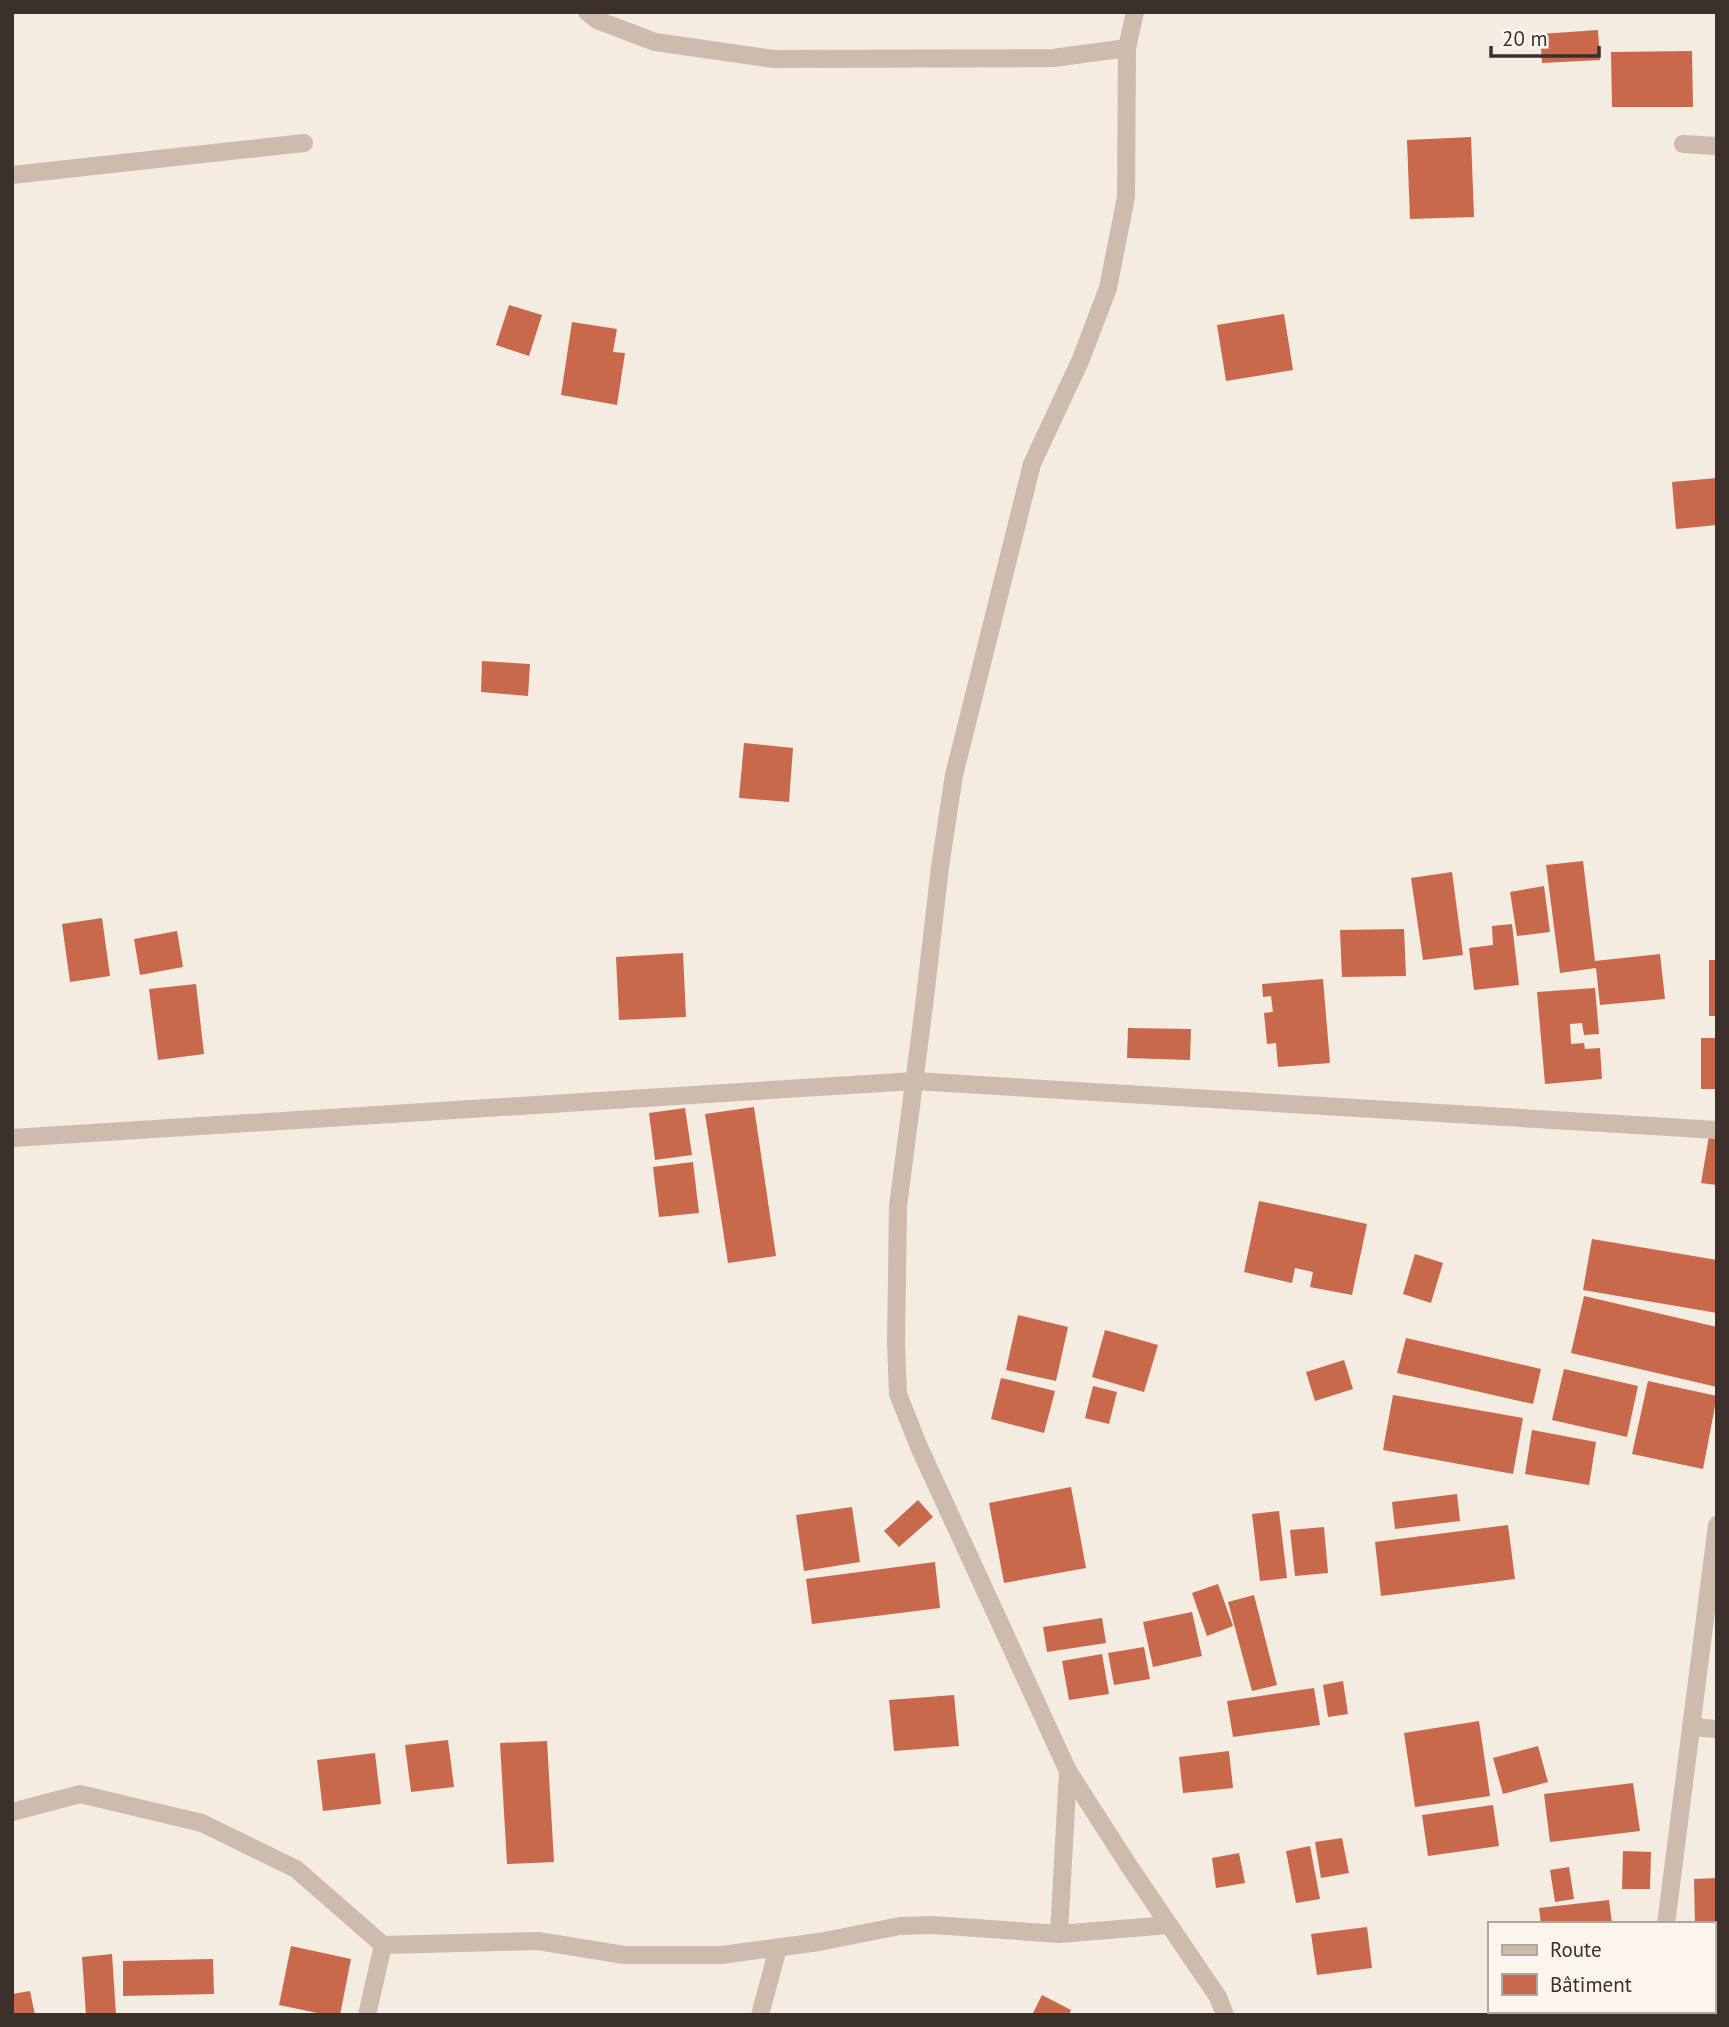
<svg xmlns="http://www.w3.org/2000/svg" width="1729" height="2027" font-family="'PT Sans',sans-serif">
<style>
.building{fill:#c8694b}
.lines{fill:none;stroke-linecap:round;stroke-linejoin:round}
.street{stroke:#cdbbac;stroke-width:18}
</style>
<rect width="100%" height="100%" fill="#f4ebe1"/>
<g class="building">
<polygon points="1598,30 1600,60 1542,63 1540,34"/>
<polygon points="1692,51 1693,107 1612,107 1611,52"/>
<polygon points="1471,137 1474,217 1410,219 1407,140"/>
<polygon points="509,305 542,315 529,356 496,345"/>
<polygon points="1284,314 1293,370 1226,381 1217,325"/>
<polygon points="572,322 617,329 613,352 625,353 617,405 561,395"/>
<polygon points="1717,478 1717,525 1676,529 1672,482"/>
<polygon points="482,661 530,664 528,696 481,692"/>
<polygon points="744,743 793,748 789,802 739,798"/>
<polygon points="1583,861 1595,961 1660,954 1665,999 1600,1005 1596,968 1560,973 1546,865"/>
<polygon points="1452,872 1463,955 1423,960 1411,878"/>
<polygon points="1544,886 1550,932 1517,936 1510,892"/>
<polygon points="102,918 110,976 70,982 62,924"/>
<polygon points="1512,924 1519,985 1474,990 1469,948 1493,945 1492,926"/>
<polygon points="1404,929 1406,976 1342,977 1340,930"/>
<polygon points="177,931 183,967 140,975 134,939"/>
<polygon points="683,953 686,1017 619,1020 616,957"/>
<rect x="1709" y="960" width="8" height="56"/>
<polygon points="1323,979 1330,1063 1278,1067 1276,1043 1267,1044 1264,1013 1273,1012 1271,996 1263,997 1262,984"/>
<polygon points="196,984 204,1054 158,1060 149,989"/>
<polygon points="1595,988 1599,1034 1584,1035 1582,1023 1570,1024 1571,1044 1584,1043 1585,1049 1600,1048 1602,1079 1545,1084 1537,992"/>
<polygon points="1128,1028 1191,1029 1190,1060 1127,1058"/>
<rect x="1701" y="1038" width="16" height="51"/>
<polygon points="754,1107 776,1256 728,1263 705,1114"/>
<polygon points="685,1108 692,1155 655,1160 649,1113"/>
<polygon points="1709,1136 1717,1137 1717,1185 1701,1183"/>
<polygon points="693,1162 699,1213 659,1217 653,1167"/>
<polygon points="1259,1201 1367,1224 1352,1295 1310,1287 1313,1272 1295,1268 1292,1283 1244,1272"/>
<polygon points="1592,1239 1717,1260 1717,1313 1583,1290"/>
<polygon points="1415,1254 1443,1263 1431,1303 1403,1294"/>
<polygon points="1584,1296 1717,1327 1717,1387 1571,1353"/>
<polygon points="1018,1315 1068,1327 1056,1381 1006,1370"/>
<polygon points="1105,1330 1158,1345 1144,1392 1092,1377"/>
<polygon points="1406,1338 1541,1369 1533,1404 1397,1373"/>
<polygon points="1344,1360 1353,1389 1315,1401 1306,1372"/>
<polygon points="1564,1369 1638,1386 1627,1437 1552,1420"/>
<polygon points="1001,1378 1055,1391 1044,1433 991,1419"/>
<polygon points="1648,1381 1717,1396 1703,1469 1632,1454"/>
<polygon points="1093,1386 1117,1392 1109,1424 1085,1418"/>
<polygon points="1393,1395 1523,1418 1513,1474 1383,1450"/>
<polygon points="1532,1430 1596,1442 1589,1485 1525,1474"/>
<polygon points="1071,1487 1086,1568 1004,1583 989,1503"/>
<polygon points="1457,1494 1460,1521 1395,1529 1392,1502"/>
<polygon points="918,1500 933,1517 899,1547 884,1531"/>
<polygon points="852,1507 860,1562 804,1571 796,1515"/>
<polygon points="1279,1511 1287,1578 1260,1581 1252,1514"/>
<polygon points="1508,1525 1515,1579 1381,1596 1375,1542"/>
<polygon points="1324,1527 1328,1573 1295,1576 1290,1530"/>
<polygon points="935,1562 940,1608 812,1624 806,1579"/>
<polygon points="1218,1584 1233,1626 1207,1636 1192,1593"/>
<polygon points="1254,1595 1277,1685 1252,1691 1228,1602"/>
<polygon points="1192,1612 1202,1656 1153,1667 1143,1622"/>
<polygon points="1102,1618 1106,1643 1047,1652 1043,1627"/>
<polygon points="1144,1647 1150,1679 1114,1685 1108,1653"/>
<polygon points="1102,1654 1109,1694 1069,1700 1062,1661"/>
<polygon points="1343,1681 1348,1714 1328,1717 1323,1685"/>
<polygon points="1314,1688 1320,1725 1233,1737 1227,1701"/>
<polygon points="954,1695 959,1746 894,1751 889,1700"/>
<polygon points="1479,1721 1490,1796 1415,1807 1404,1733"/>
<polygon points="448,1740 454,1787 411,1792 405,1745"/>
<polygon points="547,1741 554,1862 507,1864 500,1743"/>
<polygon points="1538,1746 1548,1782 1503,1794 1493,1758"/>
<polygon points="1229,1751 1233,1788 1183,1793 1179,1757"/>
<polygon points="375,1753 381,1804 323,1811 317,1760"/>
<polygon points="1633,1783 1640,1831 1550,1842 1544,1794"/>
<polygon points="1493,1805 1499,1846 1428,1856 1422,1815"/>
<polygon points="1342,1838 1349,1873 1321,1878 1315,1842"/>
<polygon points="1310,1846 1320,1899 1296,1903 1286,1851"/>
<polygon points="1623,1851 1651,1852 1650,1889 1622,1889"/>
<polygon points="1239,1853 1245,1883 1216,1888 1212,1858"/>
<polygon points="1569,1867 1574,1899 1555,1902 1550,1870"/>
<polygon points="1717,1878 1717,1939 1713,1939 1713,1924 1695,1924 1694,1879"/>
<polygon points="1609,1900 1612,1924 1541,1924 1539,1908"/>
<polygon points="1367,1927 1372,1968 1317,1975 1311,1934"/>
<polygon points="291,1946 351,1959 340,2015 327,2015 279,2005"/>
<polygon points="112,1954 116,2015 86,2015 82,1957"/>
<polygon points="213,1959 214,1994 123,1996 123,1961"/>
<polygon points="30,1991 35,2015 12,2015 12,1994"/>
<polygon points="1042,1995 1071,2010 1069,2015 1032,2015"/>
</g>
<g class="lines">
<g class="street">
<polyline points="587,12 597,20 655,42 774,59 1053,58 1127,48"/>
<polyline points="1135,12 1127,48 1126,197 1108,288 1081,359 1032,464 954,775 940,867 924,1006 898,1206 896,1344 898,1394 919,1447 1068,1771 1129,1866 1218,1997 1225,2015"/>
<polyline points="1683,144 1717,146"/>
<polyline points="12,175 304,143"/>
<polyline points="12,1138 914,1081 1717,1130"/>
<polyline points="1691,1727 1717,1729"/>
<polyline points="12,1812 80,1794 202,1823 296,1869 383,1945 538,1941 624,1955 721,1955 819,1942 900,1926 933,1925 1059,1934 1169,1925"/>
<polyline points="1666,1924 1717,1525"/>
<polyline points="1059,1934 1068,1771"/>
<polyline points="367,2015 383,1945"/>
<polyline points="760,2015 778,1948"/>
<polyline points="1654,2015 1655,2011"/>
</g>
</g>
<rect width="1729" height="2027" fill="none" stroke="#3b302b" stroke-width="28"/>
<rect x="1488" y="1922" width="228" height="91" fill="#fbf5ee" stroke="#aea6a0" stroke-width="2"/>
<rect x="1502" y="1945" width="35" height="10" fill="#cdbbac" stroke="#aea6a0" stroke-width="2"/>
<text x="1550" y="1957" font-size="21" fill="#3b302b">Route</text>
<rect x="1502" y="1974" width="35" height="21" fill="#c8694b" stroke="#aea6a0" stroke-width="2"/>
<text x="1550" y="1992" font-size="21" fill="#3b302b">Bâtiment</text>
<path d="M1491 46v10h108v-10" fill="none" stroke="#3b302b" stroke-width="3.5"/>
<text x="1502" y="46" font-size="21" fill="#3b302b" stroke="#fbf5ee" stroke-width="5" paint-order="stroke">20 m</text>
</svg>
